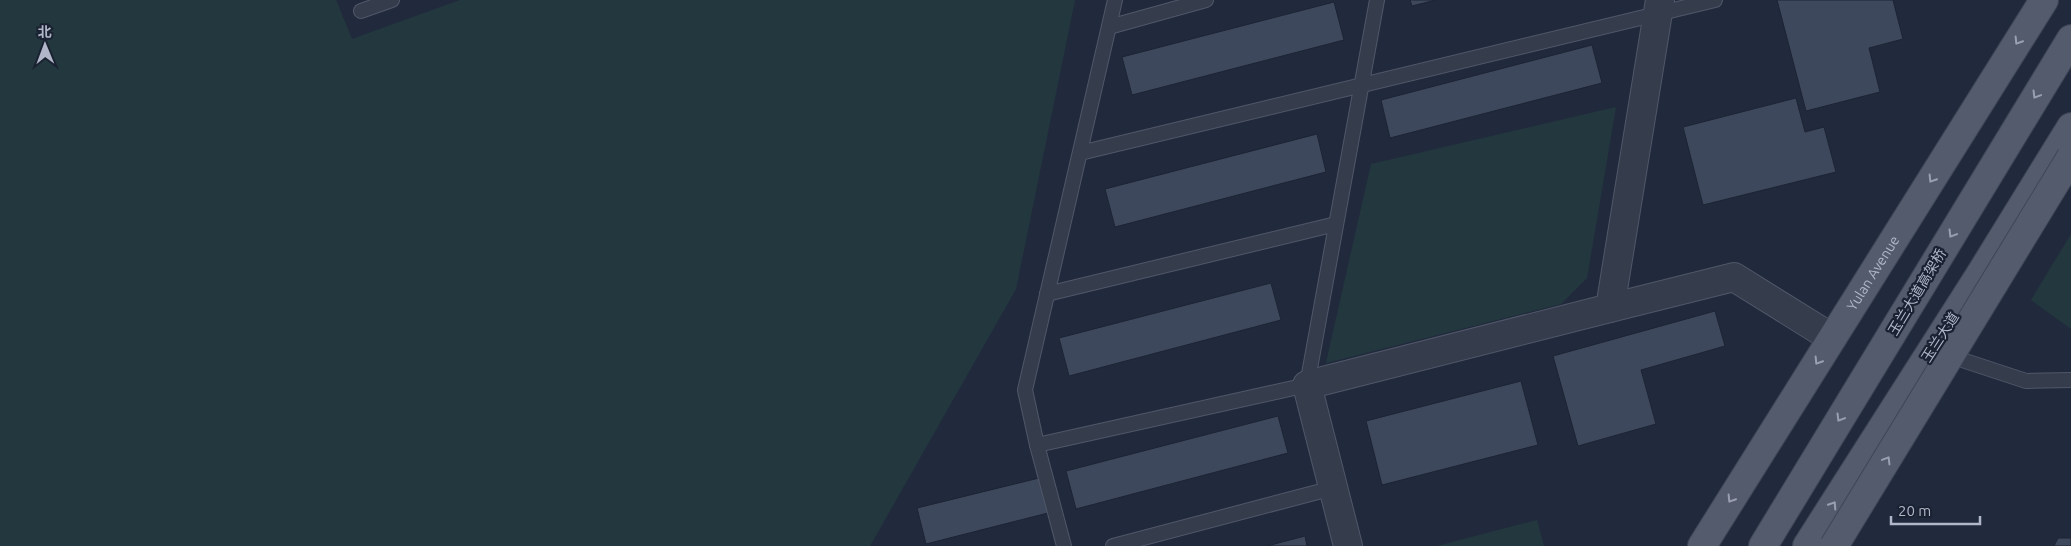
<svg xmlns="http://www.w3.org/2000/svg" width="2071" height="546" font-family="Ubuntu,'Noto Sans SC',sans-serif">
<style>
.green{fill:#23383e}
.building{fill:#3d485c;stroke:#1c2434}
.lines{fill:none;stroke-linecap:round;stroke-linejoin:round}
.service-casing{stroke:#505768;stroke-width:16}
.minor-casing{stroke:#505768;stroke-width:30}
.primary-casing{stroke:#3e4656;stroke-width:30}
.service{stroke:#353d4d;stroke-width:14}
.minor{stroke:#353d4d;stroke-width:28}
.primary{stroke:#535b6d;stroke-width:28}
.primary-bridge-casing{stroke:#3e4656;stroke-width:30;stroke-linecap:butt}
.primary-bridge{stroke:#535b6d;stroke-width:28}
.oneway{stroke:#9aa0b1}
.labels{text-anchor:middle;dominant-baseline:central;stroke-width:4.5;stroke-linejoin:round;paint-order:stroke}
.street-label{font-size:14px;fill:#b1b7c8;stroke:#1a2232}
</style>
<rect width="100%" height="100%" fill="#212a3d"/>
<g class="green">
<polygon points="0,0 336,0 352,39 460,0 1075,0 1016,289 870,546 0,546"/>
<polygon points="1616,107 1587,278 1561,304 1326,363 1371,164"/>
<polygon points="2071,234 2071,329 2031,300"/>
<polygon points="1537,520 1544,546 1437,546"/>
</g>
<g class="building">
<polygon points="1410,0 1436,0 1412,6"/>
<polygon points="1777,0 1893,0 1903,39 1869,48 1880,92 1806,111"/>
<polygon points="1334,2 1344,40 1132,95 1122,57"/>
<polygon points="1592,45 1602,83 1390,138 1381,100"/>
<polygon points="1796,98 1805,132 1824,127 1836,172 1703,205 1683,127"/>
<polygon points="1317,134 1326,172 1115,227 1105,189"/>
<polygon points="1271,283 1281,320 1069,376 1059,338"/>
<polygon points="1715,311 1725,346 1641,370 1656,424 1578,446 1553,356"/>
<polygon points="1521,381 1538,445 1382,485 1366,421"/>
<polygon points="1278,416 1288,453 1076,509 1066,471"/>
<polygon points="1039,478 1048,513 926,544 917,508"/>
<polygon points="1305,536 1307,546 1267,546"/>
<polygon points="2058,538 2071,538 2071,546 2054,546"/>
</g>
<g class="lines">
<defs>
<g id="service">
<polyline points="1115,0 1025,390 1037,445 1307,385 1377,0"/>
<polyline points="361,11 392,0"/>
<polyline points="1109,27 1206,0"/>
<polyline points="1080,153 1715,0"/>
<polyline points="1047,294 1336,224"/>
<polyline points="1947,355 2026,381 2071,380"/>
<polyline points="1037,445 1064,546"/>
<polyline points="1113,546 1333,488"/>
</g>
<g id="minor">
<polyline points="1660,0 1610,308 1734,277 1832,338"/>
<polyline points="1348,546 1307,385 1610,308"/>
</g>
<g id="primary">
<path id="s1" d="M1702 546 2044 0"/>
<polyline points="1763,546 2071,39"/>
<polyline points="1807,546 1981,273 2071,127"/>
</g>
</defs>
<use href="#service" class="service-casing"/>
<use href="#minor" class="minor-casing"/>
<use href="#primary" class="primary-casing"/>
<use href="#service" class="service"/>
<use href="#minor" class="minor"/>
<use href="#primary" class="primary"/>
<defs>
<polyline id="primary-bridge" points="1834,546 2071,157"/>
</defs>
<use href="#primary-bridge" class="primary-bridge-casing"/>
<use href="#primary-bridge" class="primary-bridge"/>
</g>
<defs><path id="oneway-chevron" d="M-2-3.5L2.5 0L-2 3.5" fill="none" stroke-width="1.6" stroke-linecap="round" stroke-linejoin="round" transform="scale(1.25)"/></defs>
<g class="oneway">
<use href="#oneway-chevron" transform="translate(2018 41) rotate(122)"/>
<use href="#oneway-chevron" transform="translate(2036 95) rotate(121)"/>
<use href="#oneway-chevron" transform="translate(1932 179) rotate(122)"/>
<use href="#oneway-chevron" transform="translate(1952 234) rotate(121)"/>
<use href="#oneway-chevron" transform="translate(1818 361) rotate(122)"/>
<use href="#oneway-chevron" transform="translate(1840 418) rotate(121)"/>
<use href="#oneway-chevron" transform="translate(1887 460) rotate(-59)"/>
<use href="#oneway-chevron" transform="translate(1731 499) rotate(122)"/>
<use href="#oneway-chevron" transform="translate(1833 505) rotate(-57)"/>
</g>
<g class="labels">
<g class="street-label">
<text stroke="none"><textPath href="#s1" startOffset="322">Yulan Avenue</textPath></text>
<text transform="translate(1917 292) rotate(-59)">玉兰大道高架桥</text>
<text transform="translate(1940 337) rotate(-57)">玉兰大道</text>
</g>
</g>
<g transform="translate(45 45) rotate(359)" stroke="#1a2232" stroke-width="4" paint-order="stroke">
<path d="M0-4L9 19L0 12L-9 19Z" fill="#b1b7c8"/>
<text y="-8" font-size="14" font-weight="bold" text-anchor="middle" fill="#b1b7c8">北</text>
</g>
<path d="M1891 516v8h89v-8" fill="none" stroke="#b1b7c8" stroke-width="2.5"/>
<text x="1898" y="516" font-size="15" fill="#b1b7c8" stroke="#1a2232" stroke-width="4" paint-order="stroke">20 m</text>
</svg>
